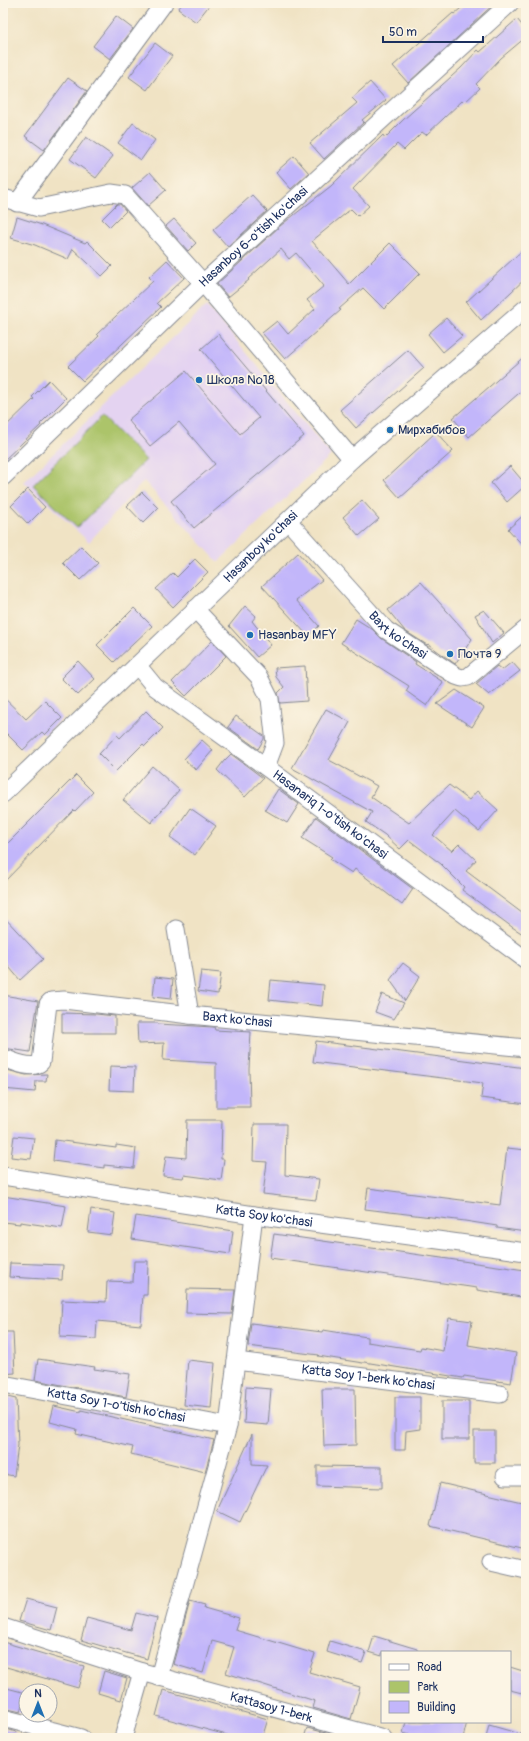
<svg xmlns="http://www.w3.org/2000/svg" width="529" height="1741" font-family="Pangolin,sans-serif">
<style>
.built{fill:#e4d3f1}
.green{fill:#acc46a;stroke:#647a64}
.building{fill:#c2b6fa}
.lines{fill:none;stroke-linecap:round;stroke-linejoin:round}
.minor-casing{stroke:#868991;stroke-width:19}
.minor{stroke:#fff;stroke-width:17}
.poi-dot{fill:#1f6fb2;stroke:#fcf5e5;stroke-width:1.5}
.labels{text-anchor:middle;dominant-baseline:central;stroke-width:3.5;stroke-linejoin:round;paint-order:stroke}
.street-label{font-size:13px;fill:#1b2f5e;stroke:#fcf5e5}
.poi-label{font-size:13px;fill:#1b2f5e;stroke:#fcf5e5;text-anchor:start}
</style>
<rect width="100%" height="100%" fill="#fcf5e5"/>
<filter id="ink" filterUnits="userSpaceOnUse"><feTurbulence type="fractalNoise" baseFrequency=".025" numOctaves="2"/><feDisplacementMap in="SourceGraphic" scale="8" xChannelSelector="R" yChannelSelector="G"/><feConvolveMatrix kernelMatrix="1 2 1 2 8 2 1 2 1" color-interpolation-filters="sRGB"/></filter>
<filter id="wash" filterUnits="userSpaceOnUse"><feTurbulence type="fractalNoise" baseFrequency=".012" numOctaves="4" result="noise"/><feDisplacementMap in="SourceGraphic" scale="16" xChannelSelector="R" yChannelSelector="G"/><feGaussianBlur stdDeviation="0.9" result="paint"/><feColorMatrix in="noise" values="0 0 0 0 0 0 0 0 0 0 0 0 0 0 0 0 0 1.4 0 .05"/><feComposite in="paint" operator="in"/></filter>
<g filter="url(#wash)">
<rect width="100%" height="100%" fill="#f0e3c4"/>
<polygon class="built" points="207,305 331,455 218,562 144,481 89,542 24,482"/>
<polygon class="green" points="102,416 146,460 77,528 33,485"/>
<g id="blocks">
<g class="building">
<polygon points="183,3 211,3 196,22 178,9"/>
<polygon points="467,3 495,3 408,83 393,66 453,13 454,14"/>
<polygon points="116,16 133,29 110,59 93,46"/>
<polygon points="517,19 526,30 526,37 501,58 476,84 480,88 464,103 462,101 426,135 422,132 404,150 397,144 353,189 369,206 358,216 351,209 312,241 349,284 390,243 420,273 384,309 363,288 339,309 341,310 285,359 262,333 277,321 288,334 315,309 307,300 324,286 296,253 289,259 281,249 248,279 249,280 228,297 217,284 280,226 331,186 383,135 385,138 403,120 461,68 478,50 480,52"/>
<polygon points="155,43 172,56 147,90 129,77"/>
<polygon points="68,78 87,91 44,150 25,136"/>
<polygon points="370,82 386,100 362,120 364,122 324,159 310,143 357,103 352,98"/>
<polygon points="133,123 155,140 141,160 118,143"/>
<polygon points="86,137 113,156 96,178 70,159"/>
<polygon points="294,156 309,173 291,189 276,172"/>
<polygon points="150,172 166,190 148,206 132,188"/>
<polygon points="252,195 267,211 228,247 213,230"/>
<polygon points="117,204 120,204 126,211 110,227 102,219"/>
<polygon points="17,217 42,225 85,243 87,241 112,266 102,276 73,249 68,259 35,245 11,238"/>
<polygon points="174,219 196,243 188,251 166,226"/>
<polygon points="526,247 526,278 481,320 466,302"/>
<polygon points="167,260 184,278 157,303 161,307 83,381 68,366 99,336 97,334 153,281 149,277"/>
<polygon points="446,318 462,336 443,352 428,334"/>
<polygon points="218,334 304,436 194,528 171,501 215,464 179,422 150,446 128,420 186,371 240,434 259,418 201,349"/>
<polygon points="408,350 424,368 356,428 340,410"/>
<polygon points="526,355 526,387 469,437 453,418"/>
<polygon points="49,380 66,398 40,424 41,425 3,461 3,429 34,399 32,397"/>
<polygon points="436,432 453,451 400,498 384,480"/>
<polygon points="510,466 526,485 507,502 491,483"/>
<polygon points="28,489 45,507 28,524 11,506"/>
<polygon points="142,492 158,508 143,523 127,506"/>
<polygon points="362,500 379,519 359,536 343,517"/>
<polygon points="526,513 526,549 508,529"/>
<polygon points="81,546 98,563 80,580 63,563"/>
<polygon points="298,553 322,580 296,600 319,626 308,636 262,586"/>
<polygon points="195,559 208,572 173,607 156,589 173,573 177,577"/>
<polygon points="421,582 472,639 455,664 428,644 427,645 405,631 388,610"/>
<polygon points="245,606 256,616 252,621 271,645 257,657 229,626"/>
<polygon points="134,608 152,626 114,662 97,645"/>
<polygon points="484,610 504,633 492,643 475,615"/>
<polygon points="356,619 372,629 381,638 416,662 415,664 443,682 427,706 406,691 409,686 341,643"/>
<polygon points="212,641 226,656 186,696 172,682"/>
<polygon points="78,661 95,679 78,695 61,678"/>
<polygon points="512,662 520,671 489,695 476,684 497,666 502,670"/>
<polygon points="305,666 307,701 280,703 278,693 284,687 276,677 275,668"/>
<polygon points="456,690 484,708 472,727 437,704"/>
<polygon points="3,697 26,719 45,701 62,718 45,735 42,732 23,750 3,730"/>
<polygon points="326,709 350,722 329,760 377,786 371,797 409,823 449,785 469,800 477,791 498,810 479,831 455,811 433,835 452,851 459,844 476,860 466,871 526,916 526,936 512,927 462,890 464,887 441,864 409,840 400,849 385,835 366,822 372,812 292,768"/>
<polygon points="146,711 163,728 145,746 143,744 116,771 99,754 117,735 120,738"/>
<polygon points="236,716 264,736 264,739 258,749 228,727"/>
<polygon points="202,740 213,750 196,770 184,759"/>
<polygon points="231,754 263,778 245,797 217,770 224,761"/>
<polygon points="152,766 179,790 151,823 123,800"/>
<polygon points="76,775 93,792 75,811 74,810 3,883 3,848"/>
<polygon points="278,789 299,804 287,823 265,810"/>
<polygon points="190,808 216,826 195,855 170,837"/>
<polygon points="316,817 413,889 402,905 355,869 352,873 330,859 332,857 302,838"/>
<polygon points="3,916 43,959 20,980 3,960"/>
<polygon points="403,963 420,976 405,1001 390,980"/>
<polygon points="201,971 221,973 218,994 198,991"/>
<polygon points="155,977 173,979 171,999 153,997"/>
<polygon points="271,980 324,985 322,1006 269,1000"/>
<polygon points="382,994 404,1003 394,1019 375,1012"/>
<polygon points="3,995 38,1001 30,1052 3,1048"/>
<polygon points="62,1013 96,1014 115,1016 115,1033 62,1033"/>
<polygon points="137,1023 158,1023 158,1024 214,1027 215,1030 251,1032 249,1069 250,1107 216,1107 216,1063 163,1060 164,1043 138,1044"/>
<polygon points="316,1041 526,1068 526,1104 481,1098 483,1083 313,1062"/>
<polygon points="110,1066 135,1067 134,1091 109,1090"/>
<polygon points="3,1069 26,1075 47,1074 46,1081 36,1081 35,1092 3,1089"/>
<polygon points="187,1120 222,1120 221,1159 224,1159 221,1180 184,1175 183,1178 163,1176 166,1156 186,1158"/>
<polygon points="254,1124 286,1124 285,1175 319,1179 316,1200 263,1194 267,1162 253,1161"/>
<polygon points="14,1136 34,1138 31,1159 11,1157"/>
<polygon points="55,1140 116,1148 116,1145 136,1148 134,1168 104,1165 104,1168 53,1161"/>
<polygon points="507,1148 526,1150 526,1232 497,1228 497,1226 465,1221 365,1209 368,1188 500,1205"/>
<polygon points="3,1196 66,1206 62,1228 20,1222 20,1224 3,1222"/>
<polygon points="91,1209 115,1213 112,1235 88,1232"/>
<polygon points="136,1216 233,1231 230,1254 132,1239"/>
<polygon points="274,1234 525,1270 521,1297 477,1290 477,1288 270,1258"/>
<polygon points="134,1261 148,1261 147,1295 143,1295 141,1325 97,1321 96,1339 60,1337 62,1300 106,1302 107,1281 133,1282"/>
<polygon points="10,1263 63,1265 62,1280 9,1277"/>
<polygon points="187,1289 235,1290 232,1314 186,1313"/>
<polygon points="449,1318 472,1321 468,1345 516,1353 511,1383 464,1376 463,1378 364,1362 363,1363 318,1356 319,1355 248,1346 251,1323 322,1332 323,1330 367,1337 367,1342 420,1350 421,1347 443,1351"/>
<polygon points="3,1332 13,1332 15,1373 3,1374"/>
<polygon points="38,1359 95,1367 94,1369 130,1374 126,1397 35,1380"/>
<polygon points="188,1360 215,1363 211,1408 184,1405"/>
<polygon points="246,1387 271,1389 268,1425 244,1423"/>
<polygon points="322,1389 355,1389 356,1445 324,1446"/>
<polygon points="3,1396 16,1399 18,1445 14,1476 3,1474"/>
<polygon points="395,1397 420,1397 420,1429 406,1431 405,1450 395,1450"/>
<rect x="442" y="1401" width="27" height="38"/>
<polygon points="54,1406 81,1412 81,1410 214,1440 205,1472 131,1454 133,1447 76,1434 77,1429 50,1422"/>
<rect x="474" y="1431" width="21" height="32"/>
<polygon points="252,1434 252,1464 267,1465 240,1522 217,1511"/>
<polygon points="317,1466 382,1467 382,1488 317,1486"/>
<polygon points="440,1483 526,1503 526,1549 430,1526"/>
<polygon points="26,1599 57,1607 51,1630 19,1621"/>
<polygon points="190,1601 205,1605 204,1608 239,1618 235,1630 315,1654 309,1672 360,1687 351,1719 313,1708 315,1701 226,1673 234,1647 212,1641 203,1673 173,1664"/>
<polygon points="136,1613 157,1618 147,1659 81,1640 87,1618 131,1630"/>
<polygon points="374,1636 417,1649 417,1652 382,1652 382,1656 369,1652"/>
<polygon points="330,1641 366,1652 362,1663 327,1652"/>
<polygon points="3,1642 84,1666 78,1688 3,1666"/>
<polygon points="510,1667 526,1672 526,1694 510,1690"/>
<polygon points="104,1671 127,1678 121,1700 98,1693"/>
<polygon points="3,1687 26,1693 21,1712 3,1708"/>
<polygon points="163,1690 268,1719 262,1738 238,1738 156,1716"/>
<polygon points="406,1722 467,1722 463,1738 422,1738 403,1733"/>
<polygon points="489,1725 524,1735 523,1738 486,1738"/>
<polygon points="3,1728 16,1732 14,1738 3,1738"/>
<polygon points="307,1728 345,1738 304,1738"/>
</g>
</g>
</g>
<g filter="url(#ink)">
<use href="#blocks" fill-opacity="0" stroke="#868991" stroke-width="1"/>
<g class="lines">
<defs>
<g id="minor">
<polyline points="3,198 39,208 111,193 125,195 203,283 352,459"/>
<polyline points="17,203 164,3"/>
<path id="s1" d="M3 477 203 283 510 3"/>
<path id="s2" d="M288 521 386 630 456 676 462 678 468 677 526 629"/>
<polyline points="195,609 259,677 270,699 275,743 266,767"/>
<path id="s3" d="M137 665 155 687 266 767 526 960"/>
<path id="s4" d="M3 794 352 459 526 308"/>
<polyline points="176,929 190,1015"/>
<path id="s5" d="M3 1058C14 1061 32 1071 41 1062L48 1004 51 1001 64 1000 190 1015 526 1048"/>
<path id="s6" d="M3 1176 254 1215 526 1252"/>
<path id="s7" d="M236 1361 500 1394"/>
<path id="s8" d="M3 1384 228 1426"/>
<polyline points="505,1476 526,1476"/>
<polyline points="491,1562 526,1570"/>
<path id="s9" d="M3 1627 142 1672 383 1738"/>
<polyline points="159,1677 228,1426 254,1215"/>
<polyline points="3,1718 81,1738"/>
<polyline points="123,1738 142,1672"/>
</g>
</defs>
<use href="#minor" class="minor-casing"/>
<use href="#minor" class="minor"/>
</g>
</g>
<g class="poi-dot">
<circle cx="199" cy="380" r="4"/>
<circle cx="390" cy="430" r="4"/>
<circle cx="250" cy="635" r="4"/>
<circle cx="450" cy="654" r="4"/>
</g>
<g class="labels">
<g class="street-label">
<text stroke="none"><textPath href="#s1" startOffset="347">Hasanboy 6-o'tish ko'chasi</textPath></text>
<text stroke="none"><textPath href="#s4" startOffset="357">Hasanboy ko'chasi</textPath></text>
<text stroke="none"><textPath href="#s2" startOffset="159">Baxt ko'chasi</textPath></text>
<text stroke="none"><textPath href="#s3" startOffset="245">Hasanariq 1-o'tish ko'chasi</textPath></text>
<text stroke="none"><textPath href="#s5" startOffset="290">Baxt ko'chasi</textPath></text>
<text stroke="none"><textPath href="#s6" startOffset="264">Katta Soy ko'chasi</textPath></text>
<text stroke="none"><textPath href="#s7" startOffset="133">Katta Soy 1-berk ko'chasi</textPath></text>
<text stroke="none"><textPath href="#s8" startOffset="115">Katta Soy 1-o'tish ko'chasi</textPath></text>
<text stroke="none"><textPath href="#s9" startOffset="280">Kattasoy 1-berk</textPath></text>
</g>
<g class="poi-label">
<text x="207" y="380">Школа №18</text>
<text x="398" y="430">Мирхабибов</text>
<text x="258" y="635">Hasanbay MFY</text>
<text x="458" y="654">Почта 9</text>
</g>
</g>
<rect width="529" height="1741" fill="none" stroke="#fcf5e5" stroke-width="16"/>
<rect x="381" y="1651" width="130" height="72" fill="#fcf5e5" stroke="#a2a6af"/>
<rect x="389" y="1664" width="20" height="6" fill="#ffffff" stroke="#a2a6af"/>
<text x="417" y="1671" font-size="12" fill="#1b2f5e">Road</text>
<rect x="389" y="1681" width="20" height="12" fill="#acc46a" stroke="#a2a6af"/>
<text x="417" y="1691" font-size="12" fill="#1b2f5e">Park</text>
<rect x="389" y="1701" width="20" height="12" fill="#c2b6fa" stroke="#a2a6af"/>
<text x="417" y="1711" font-size="12" fill="#1b2f5e">Building</text>
<g transform="translate(38 1703)"><circle r="19" fill="#fcf5e5" stroke="#a2a6af"/>
<path d="M0-3L7 15L0 10L-7 15Z" fill="#1f6fb2"/>
<text y="-6" font-size="11" font-weight="bold" text-anchor="middle" fill="#1b2f5e">N</text>
</g>
<path d="M383 36v6h100v-6" fill="none" stroke="#1b2f5e" stroke-width="2"/>
<text x="389" y="36" font-size="12" fill="#1b2f5e" stroke="#fcf5e5" stroke-width="3" paint-order="stroke">50 m</text>
</svg>
